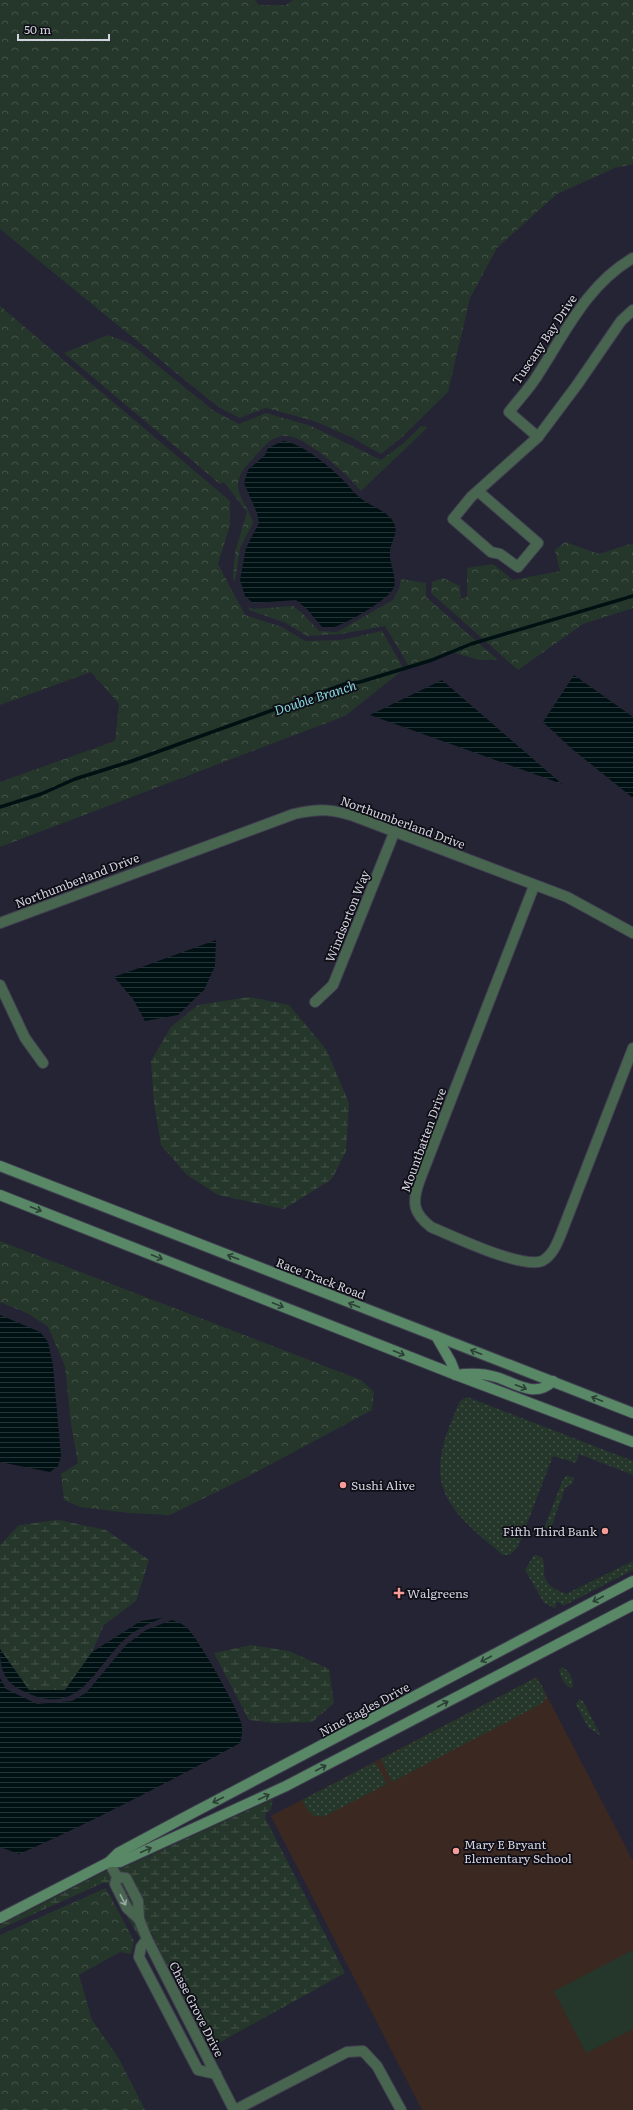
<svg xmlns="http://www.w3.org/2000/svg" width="633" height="2110" font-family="Literata,serif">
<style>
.education{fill:#3b2921}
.grass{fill:url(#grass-dots)}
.forest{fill:url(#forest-crowns)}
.wetland{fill:url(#wetland-marsh)}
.garden{fill:#25372a}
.water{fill:url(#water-rules)}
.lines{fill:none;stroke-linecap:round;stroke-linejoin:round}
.stream{stroke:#001113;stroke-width:3.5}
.street-casing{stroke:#414050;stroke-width:12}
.secondary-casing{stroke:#414050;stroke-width:12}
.street{stroke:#47654f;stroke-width:10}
.secondary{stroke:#588866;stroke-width:10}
.oneway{stroke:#2c3f36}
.oneway2{stroke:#9aa7a5}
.poi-dot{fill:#f59b98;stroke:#0f0e16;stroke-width:1.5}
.labels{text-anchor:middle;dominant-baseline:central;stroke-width:3.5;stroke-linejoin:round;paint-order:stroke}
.street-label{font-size:12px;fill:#d2d3de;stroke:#0f0e16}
.poi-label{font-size:12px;fill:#d2d3de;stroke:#0f0e16;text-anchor:start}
.water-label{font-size:13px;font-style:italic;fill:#87d7dc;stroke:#0f0e16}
</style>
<defs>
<pattern id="grass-dots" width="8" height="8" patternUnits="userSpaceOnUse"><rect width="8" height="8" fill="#25372a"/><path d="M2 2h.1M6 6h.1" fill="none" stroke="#445348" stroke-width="1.8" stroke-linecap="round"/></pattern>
<pattern id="forest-crowns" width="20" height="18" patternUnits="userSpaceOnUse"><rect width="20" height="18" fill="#25372a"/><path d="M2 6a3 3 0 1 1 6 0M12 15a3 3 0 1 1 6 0" fill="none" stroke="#445348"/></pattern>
<pattern id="wetland-marsh" width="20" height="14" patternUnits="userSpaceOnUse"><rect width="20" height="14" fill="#25372a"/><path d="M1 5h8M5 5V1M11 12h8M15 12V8" fill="none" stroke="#445348"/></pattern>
<pattern id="water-rules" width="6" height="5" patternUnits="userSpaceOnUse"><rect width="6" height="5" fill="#001113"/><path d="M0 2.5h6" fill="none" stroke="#243335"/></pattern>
</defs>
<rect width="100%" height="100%" fill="#252435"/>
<polygon class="education" points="537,1677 633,1861 633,2110 422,2110 271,1816"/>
<g class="grass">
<path d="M467 1397 633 1461V1475L579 1454 576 1463 553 1456 518 1547 510 1555H503C438 1502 423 1482 460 1401Z"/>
<polygon points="567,1475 574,1478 573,1483 565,1488 549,1534 545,1538 542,1534 563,1479"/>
<path d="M534 1555C550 1556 541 1571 546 1580 550 1588 558 1590 566 1594L633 1561V1570L563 1606 559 1602 556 1603 555 1608 544 1603 525 1570Z"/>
<path d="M562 1667C568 1669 574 1680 573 1686L571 1688C564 1686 560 1676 559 1670Z"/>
<polygon points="535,1678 541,1684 547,1697 541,1704 392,1782 381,1759"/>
<polygon points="579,1699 583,1701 601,1736 588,1727 576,1705"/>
<path d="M375 1762 387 1784 325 1816C312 1819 307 1811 302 1800Z"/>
</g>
<g class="forest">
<polygon points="0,0 255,0 259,5 286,5 293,0 633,0 633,164 615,168 557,194 497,248 470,298 448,392 401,438 381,454 351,437 314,421 266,408 240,418 218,407 0,229"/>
<polygon points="0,306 230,501 230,525 218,564 245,615 282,627 305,641 341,640 382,631 404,669 345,716 0,847 0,782 115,741 119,704 91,672 0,705"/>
<path d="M108 335 131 344 214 411 239 424 266 413 311 426 381 460 405 442 421 426 428 427 361 491C347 475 305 433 282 436 270 438 266 445 258 453 250 463 240 469 238 483 237 496 250 510 253 523L240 548 235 582 233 578 235 552 247 512 224 482 220 484 64 353Z"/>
<polygon points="565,542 599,554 633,543 633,608 583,624 518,670 431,593 432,582 443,578 460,586 461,599 467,597 467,568 493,564 513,580 560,571 555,550"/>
<polygon points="401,579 426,583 426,597 498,660 479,660 448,651 410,668 385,626 341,634 307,636 286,623 249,610 248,607 253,609 293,606 302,613 319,631 337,632 393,600 399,589"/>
<polygon points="0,1241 361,1380 374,1392 372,1410 247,1477 170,1515 129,1513 80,1507 64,1500 61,1474 78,1463 71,1424 65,1366 48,1327 29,1314 0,1302"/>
<polygon points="106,1888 134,1941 131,1954 120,1952 79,1975 92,2020 118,2057 145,2110 0,2110 0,1935"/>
</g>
<g class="wetland">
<polygon points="249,997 289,1005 326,1049 349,1103 346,1151 332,1179 284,1209 218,1195 187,1175 161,1145 154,1103 151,1061 171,1027 198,1005"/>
<polygon points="59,1520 106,1530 149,1560 136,1601 104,1625 92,1652 65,1690 29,1690 0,1649 0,1545 19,1525"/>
<polygon points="251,1645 289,1651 329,1669 334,1703 312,1722 274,1723 249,1720 214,1653"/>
<polygon points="273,1799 271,1809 266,1813 265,1818 345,1973 206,2050 151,1932 140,1939 108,1883 103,1883 0,1929 0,1925 108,1870 123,1868"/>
</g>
<polygon class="garden" points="633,1950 633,2029 586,2053 554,1991"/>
<g class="water">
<path d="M283 441C301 442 334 470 346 483 350 487 353 492 358 496 368 506 391 511 395 526 398 534 390 543 390 552 389 564 397 576 394 587 390 599 350 621 337 626 333 628 327 627 322 627L307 609 296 600 253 603 245 596 240 580 246 548 259 523 257 513 244 483 248 470 265 455 268 448Z"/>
<polygon points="574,675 633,717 633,798 572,749 543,722"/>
<polygon points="442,680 562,784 370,715"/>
<polygon points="216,940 215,966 204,990 178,1015 145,1021 133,999 114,977"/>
<polygon points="0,1315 40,1332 48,1342 53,1366 61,1456 58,1466 50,1472 0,1462"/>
<path d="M162 1618C148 1624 134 1630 123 1641 91 1673 78 1718 23 1691 4 1682 0 1669 0 1649L29 1690H65L92 1652 141 1621Z"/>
<path d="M172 1620C177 1622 183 1624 186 1627 197 1636 237 1707 241 1722 243 1730 242 1735 240 1743 167 1783 94 1821 19 1854L0 1847V1678L6 1689 37 1704 72 1701 86 1693 126 1645 146 1630Z"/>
</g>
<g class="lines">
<polyline class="stream" points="0,807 41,794 75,779 132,761 345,684 360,682 432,660 471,644 633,596"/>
<defs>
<g id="street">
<polyline points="538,437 577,385 621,321 633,310"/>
<path d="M479 492 538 543 518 567 500 554 491 552 453 519 471 497 538 437 509 412C519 399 531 387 539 373 566 331 588 284 633 258"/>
<path d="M534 886 419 1182C412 1203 413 1213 431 1227 453 1236 521 1269 542 1261 552 1256 557 1244 561 1234L633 1048"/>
<path d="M0 923 294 814C320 808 334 809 359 818L567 897 633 933"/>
<polyline points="0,985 25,1038 43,1063"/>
<polyline points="315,1002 333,985 394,833"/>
<polyline points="109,1862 117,1877 115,1884 127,1908 139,1919"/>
<polyline points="117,1877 126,1878 138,1901 139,1919 147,1939 234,2110"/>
<polyline points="147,1939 141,1947 139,1957 198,2070 216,2074"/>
<polyline points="235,2110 347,2052 363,2051 377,2066 401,2110"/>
</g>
<g id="secondary">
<polyline points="0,1166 633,1413"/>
<polyline points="0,1195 456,1375 633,1442"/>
<path d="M436 1336 451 1362 456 1375C470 1373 482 1373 496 1377 516 1383 535 1399 553 1381"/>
<polyline points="109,1862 120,1862 286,1786 633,1605"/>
<polyline points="0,1918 109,1862 118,1853 187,1816 633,1581"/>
</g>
</defs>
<use href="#street" class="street-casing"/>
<use href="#secondary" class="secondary-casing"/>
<use href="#street" class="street"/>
<use href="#secondary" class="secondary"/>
</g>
<defs><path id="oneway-shaft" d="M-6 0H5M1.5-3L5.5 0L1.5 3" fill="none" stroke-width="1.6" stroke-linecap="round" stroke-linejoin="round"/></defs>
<g class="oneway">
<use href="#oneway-shaft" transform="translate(36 1209) rotate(22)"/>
<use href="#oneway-shaft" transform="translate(157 1257) rotate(22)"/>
<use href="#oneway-shaft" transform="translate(233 1257) rotate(-159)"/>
<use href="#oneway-shaft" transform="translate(278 1305) rotate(22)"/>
<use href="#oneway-shaft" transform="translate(354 1305) rotate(-159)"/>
<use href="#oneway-shaft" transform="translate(476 1352) rotate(-159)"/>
<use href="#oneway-shaft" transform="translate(399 1353) rotate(22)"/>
<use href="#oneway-shaft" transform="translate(521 1387) rotate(21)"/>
<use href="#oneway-shaft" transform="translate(597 1399) rotate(-158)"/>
<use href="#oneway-shaft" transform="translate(598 1599) rotate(152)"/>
<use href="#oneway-shaft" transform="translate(486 1659) rotate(152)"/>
<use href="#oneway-shaft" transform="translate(443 1704) rotate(-28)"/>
<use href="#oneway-shaft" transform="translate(321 1768) rotate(-28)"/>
<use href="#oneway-shaft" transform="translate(264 1797) rotate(-25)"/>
<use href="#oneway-shaft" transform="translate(218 1800) rotate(153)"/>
<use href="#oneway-shaft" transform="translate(146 1850) rotate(-24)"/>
</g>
<use class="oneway2" href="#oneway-shaft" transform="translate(123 1900) rotate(63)"/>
<g class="poi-dot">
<circle cx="343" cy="1485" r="4"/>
<circle cx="605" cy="1531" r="4"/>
<path d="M397 1587h4v4h4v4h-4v4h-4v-4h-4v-4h4z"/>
<circle cx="456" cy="1851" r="4"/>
</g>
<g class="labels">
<g class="street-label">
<text transform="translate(544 339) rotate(-56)">Tuscany Bay Drive</text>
<text transform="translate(403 822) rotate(20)">Northumberland Drive</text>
<text transform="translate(77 880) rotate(-21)">Northumberland Drive</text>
<text transform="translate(347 916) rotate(-68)">Windsorton Way</text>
<text transform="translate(423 1140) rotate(-70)">Mountbatten Drive</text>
<text transform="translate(321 1278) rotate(21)">Race Track Road</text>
<text transform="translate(364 1709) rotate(-28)">Nine Eagles Drive</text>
<text transform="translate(197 2009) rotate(63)">Chase Grove Drive</text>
</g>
<g class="poi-label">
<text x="351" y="1485">Sushi Alive</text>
<text x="597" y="1531" text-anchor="end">Fifth Third Bank</text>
<text x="407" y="1593">Walgreens</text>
<text x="464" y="1844">Mary E Bryant<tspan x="464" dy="14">Elementary School</tspan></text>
</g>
<g class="water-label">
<text transform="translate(315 697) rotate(-18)">Double Branch</text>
</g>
</g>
<path d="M18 34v6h91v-6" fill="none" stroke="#d2d3de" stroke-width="2"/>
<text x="24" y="34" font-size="12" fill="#d2d3de" stroke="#0f0e16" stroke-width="3" paint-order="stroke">50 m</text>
</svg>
